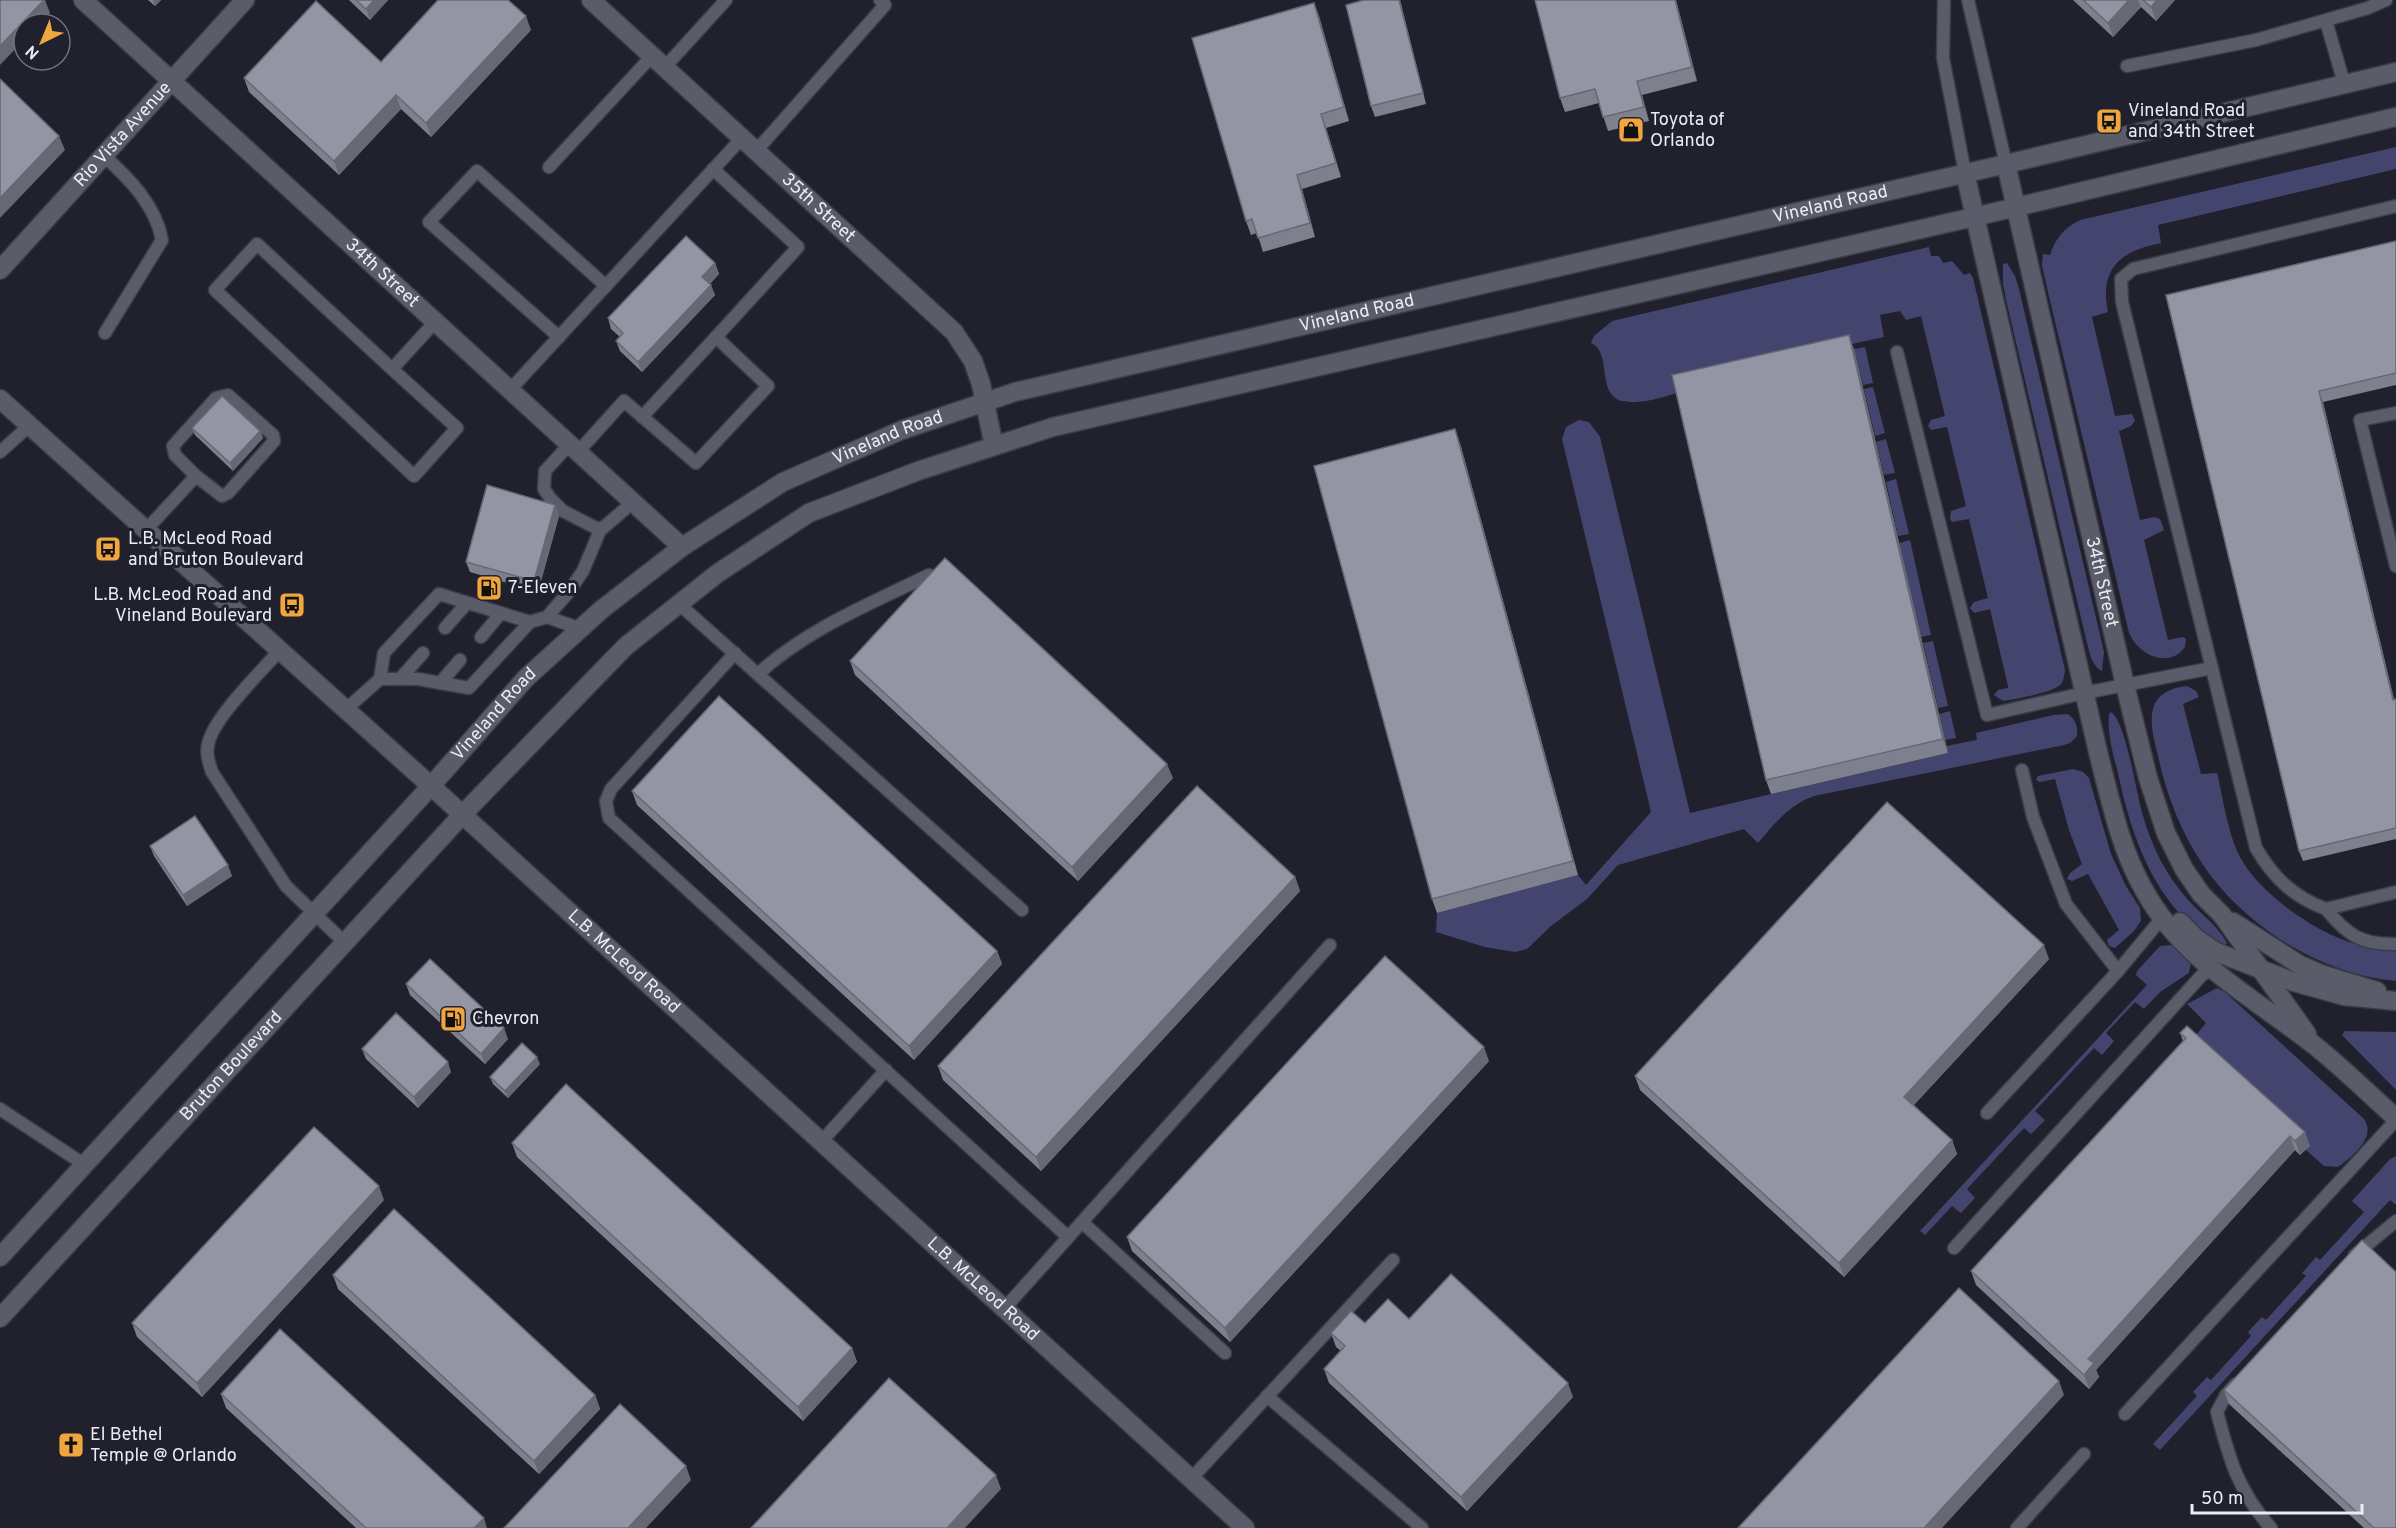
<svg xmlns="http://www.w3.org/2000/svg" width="2396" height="1528" font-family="Overpass,sans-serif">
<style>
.green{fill:#44456f}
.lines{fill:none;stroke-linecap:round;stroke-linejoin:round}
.service-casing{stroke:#3c3c46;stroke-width:15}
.minor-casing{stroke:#3c3c46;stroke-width:21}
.tertiary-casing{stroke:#3c3c46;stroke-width:21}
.service{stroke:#5b5c6a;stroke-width:12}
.minor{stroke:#5b5c6a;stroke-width:18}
.tertiary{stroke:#5b5c6a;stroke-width:18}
.wall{fill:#7e808d}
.shaded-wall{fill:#676873}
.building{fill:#9395a4;stroke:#676873;stroke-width:1.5}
.labels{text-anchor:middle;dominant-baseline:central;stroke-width:6;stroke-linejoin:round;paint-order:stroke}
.poi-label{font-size:18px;fill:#ebecf4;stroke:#20212d;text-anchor:start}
.street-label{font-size:18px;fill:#ebecf4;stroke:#20212d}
</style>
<rect width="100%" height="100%" fill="#20212d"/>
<g class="green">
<path d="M2396 147V169L2158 225 2161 243C2120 251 2099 269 2108 312L2092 317 2115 416 2132 414 2135 421 2131 426 2119 431 2140 520 2154 517 2160 519 2164 530 2144 540 2168 640 2183 637 2186 639 2185 647C2168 670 2138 654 2129 633L2048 292 2042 265 2043 254 2050 255C2055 239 2064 228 2080 220Z"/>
<path d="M1929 247 1931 256H1939L1943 263 1952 261 1964 275 1970 273 1973 278 2065 670C2064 675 2064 680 2061 684 2053 693 2015 699 2003 701L1994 695 1998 690 2008 688V686L1990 609 1974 613 1970 608 1974 602 1988 598 1969 519 1952 522 1950 519 1951 511 1966 506 1947 427 1931 430 1928 426 1931 420 1945 416 1921 316 1906 320 1900 311 1880 315 1884 337C1826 349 1768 366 1710 382 1686 389 1660 401 1635 402 1630 402 1621 402 1617 399 1598 389 1611 351 1591 343L1594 336 1612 321Z"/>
<path d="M2007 263 2015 276 2019 289 2104 652 2102 671C2091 666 2089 649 2086 639L2007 304 2003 284V264Z"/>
<polygon points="1865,347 1873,383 1863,385 1854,349"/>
<polygon points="1873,387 1885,433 1875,436 1864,389"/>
<path d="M1579 420 1589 422 1600 437 1690 813 1948 753 1946 746 1977 740 1976 733 2053 715 2068 714C2076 720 2078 727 2077 736L2070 743 2064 745 1814 796C1789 805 1775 823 1758 843L1744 829 1618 865 1587 899 1551 926 1527 949 1515 952 1485 947 1436 932 1437 913 1578 875 1586 885 1651 812 1562 439 1566 427Z"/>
<polygon points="1886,439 1895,473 1884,475 1876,442"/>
<polygon points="1896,479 1909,534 1898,536 1886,482"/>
<polygon points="1910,540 1931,635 1921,637 1899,543"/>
<polygon points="1933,641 1948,706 1938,708 1923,643"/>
<path d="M2187 686 2196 691 2199 697 2183 704 2201 774 2217 773C2223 798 2228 834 2240 857 2260 895 2322 938 2364 946 2374 948 2385 948 2396 949V981C2335 975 2278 945 2235 903 2194 863 2170 811 2158 756 2150 724 2142 691 2187 686Z"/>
<polygon points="1950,711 1956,738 1945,740 1939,714"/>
<path d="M2111 712C2126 722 2136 792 2142 812 2151 846 2166 876 2190 902 2202 915 2218 926 2227 943L2225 947C2158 915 2132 840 2118 773 2113 754 2107 734 2109 714Z"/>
<polygon points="2073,769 2083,772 2089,778 2111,854 2126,886 2140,908 2141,921 2134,931 2115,948 2109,946 2107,940 2119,930 2088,874 2072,881 2067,879 2070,873 2082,864 2069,830 2055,779 2040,782 2036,780 2038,776"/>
<polygon points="2173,945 2191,963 2189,973 2160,992 2144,1009 2135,1002 2106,1033 2114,1041 2102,1055 2094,1048 2035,1111 2045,1120 2031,1134 2024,1128 1967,1189 1975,1198 1961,1213 1952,1206 1925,1235 1920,1231 2147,985 2136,975 2137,971 2160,946"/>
<path d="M2217 988 2225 992 2364 1119C2377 1137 2351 1158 2338 1167L2324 1166 2306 1150 2309 1146 2192 1040 2206 1023 2187 1004Z"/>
<polygon points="2345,1031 2396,1032 2396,1090 2342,1035"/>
<polygon points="2396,1156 2396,1205 2390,1200 2160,1450 2153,1444 2197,1396 2193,1392 2207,1377 2211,1380 2251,1336 2248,1332 2262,1317 2266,1320 2306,1276 2302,1273 2316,1257 2320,1260 2364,1212 2352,1201 2390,1159"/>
</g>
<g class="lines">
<defs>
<g id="service">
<polyline points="1944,0 1943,58 1965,173"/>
<polyline points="1968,0 2006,164"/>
<polyline points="2326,21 2344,83"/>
<polyline points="2127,66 2256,40 2368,8 2386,0"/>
<polyline points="665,67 726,0"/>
<polyline points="756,151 885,5 880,0"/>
<path d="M104 156C129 178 156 206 162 240L105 333"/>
<polyline points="549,167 652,56"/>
<polyline points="713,169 798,247 716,337"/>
<polyline points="559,337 429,222 477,171 606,286"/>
<polyline points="1897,352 1987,715 2084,693 2212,668"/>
<polyline points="392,369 457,428 414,476 215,290 257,244 392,369 435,322"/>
<polyline points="510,390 742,138"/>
<polyline points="2396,413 2360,420 2396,566"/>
<polyline points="569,445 545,471 544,489 550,498 563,511 596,528 603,528 633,502"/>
<polyline points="0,452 29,426"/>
<polyline points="578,452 624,401 696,463 768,386 716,337 642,417"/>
<polyline points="145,531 196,476 222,496 228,493 274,441 273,435 228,395 216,398 173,446 175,455 196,476"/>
<polyline points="679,604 1022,910"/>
<polyline points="547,617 567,594 583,571 601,528"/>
<polyline points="445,628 467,603"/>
<polyline points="481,637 501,613"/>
<path d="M279 651C261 672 212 719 208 745 206 755 209 763 212 772L286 886 345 943"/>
<polyline points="735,653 611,789 606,801 609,818 1068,1237"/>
<path d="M758 674C807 629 870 604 929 575"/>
<polyline points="380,679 384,653 439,594 530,622"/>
<polyline points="400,679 423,653"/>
<polyline points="440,683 460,660"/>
<polyline points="345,710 380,679 418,679 469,688 530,622 547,617 581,629"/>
<polyline points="2022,770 2033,817 2066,904 2118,971 2162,918"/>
<path d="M2396 892 2326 909C2347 935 2362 945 2396 944"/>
<path d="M2326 909C2293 897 2273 877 2256 848L2122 302 2121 279 2133 269 2396 206"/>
<polyline points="0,1109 85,1165"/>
<polyline points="1987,1113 2118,971"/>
<polyline points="821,1142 886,1070"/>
<polyline points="1082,1222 1225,1353"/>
<polyline points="1954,1248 2202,975 2211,969"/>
<polyline points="2355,1255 2396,1221"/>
<polyline points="1004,1309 1330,945"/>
<path d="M2236 1384 2226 1395 2217 1412C2229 1458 2238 1491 2271 1528"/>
<polyline points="1267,1396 1422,1528"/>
<polyline points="2125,1414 2396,1120"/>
<polyline points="1191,1479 1393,1260"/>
<polyline points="2017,1528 2084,1454"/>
</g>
<g id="minor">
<path id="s1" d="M83 0 682 547"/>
<path id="s2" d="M591 0 954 332 973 361 981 384 994 446"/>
<path id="s3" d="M2006 164 2125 685 2148 778 2166 833 2184 869 2201 894 2222 915 2307 1034"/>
<path d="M1965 173 2098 752C2110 799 2120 848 2144 890 2183 961 2253 997 2314 1045 2343 1068 2369 1094 2396 1118"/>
<path id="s4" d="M0 270 245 0"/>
<polyline points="2180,922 2197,939 2216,952 2294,982 2344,996 2396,1001"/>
<polyline points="2233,922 2300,965 2321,974 2377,991"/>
</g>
<g id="tertiary">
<path id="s5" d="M0 399 431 786 1245 1528"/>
<path id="s6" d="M0 1257 431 786 525 679 601 610 682 547 783 482 902 430 1015 392 2006 164 2396 72"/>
<path id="s7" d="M0 1318 462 815 626 646 718 573 809 513 918 471 1053 427 1974 217 2396 117"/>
</g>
</defs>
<use href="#service" class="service-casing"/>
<use href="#minor" class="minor-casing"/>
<use href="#tertiary" class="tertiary-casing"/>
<use href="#service" class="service"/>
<use href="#minor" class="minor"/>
<use href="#tertiary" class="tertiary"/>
</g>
<g class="wall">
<polygon points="148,0 161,0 155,6"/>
<polygon points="349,0 388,0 370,20"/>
<polygon points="1400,0 1426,104 1375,117 1371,106"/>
<polygon points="1535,0 1676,0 1697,81 1642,95 1649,121 1608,131 1599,103 1565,112 1560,98"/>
<polygon points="2073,0 2175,0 2156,21 2141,7 2113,37"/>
<polygon points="1314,3 1319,16 1349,121 1326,128 1341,177 1302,189 1315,237 1263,252 1257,233 1251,235 1246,221"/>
<polygon points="531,30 431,137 401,109 339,175 249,92 244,78 381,62"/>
<polygon points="2396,241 2396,385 2323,402 2394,699 2396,699 2396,839 2303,861 2299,851 2166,295"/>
<polygon points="715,263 719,274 710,284 715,295 642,372 620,351 616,341 620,337 611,329 608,318"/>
<polygon points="1854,349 1948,753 1771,794 1766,780"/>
<polygon points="192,428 260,431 263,438 233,471 195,435"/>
<polygon points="1460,443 1578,875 1437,913 1432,899"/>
<polygon points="555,505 559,516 538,592 470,572 466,562"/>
<polygon points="850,661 1173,778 1078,881 855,675"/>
<polygon points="632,791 997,951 1002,964 914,1060 637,805"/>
<polygon points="150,846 232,876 187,906 154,856"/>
<polygon points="1295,877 1300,891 1041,1171 943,1080 938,1066"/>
<polygon points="2049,959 1914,1105 1952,1140 1957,1154 1844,1277 1640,1090 1635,1076"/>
<polygon points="406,984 508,1039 485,1064 410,995"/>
<polygon points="2180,1033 2310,1146 2300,1155 2295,1150 2096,1370 2099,1377 2089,1389 1976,1285 1971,1271 2183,1041"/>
<polygon points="362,1049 451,1072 418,1108 366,1059"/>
<polygon points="1489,1061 1230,1342 1132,1251 1127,1237"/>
<polygon points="540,1064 508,1098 493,1084 490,1077"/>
<polygon points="512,1143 852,1348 857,1362 803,1421 517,1157"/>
<polygon points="384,1200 202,1397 137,1337 132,1323"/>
<polygon points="333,1275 595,1395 600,1409 539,1474 338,1289"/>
<polygon points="1409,1319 1573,1397 1467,1511 1329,1383 1324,1369 1341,1351 1336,1347 1331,1333 1365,1323"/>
<polygon points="2224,1390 2396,1528 2364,1528 2229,1404"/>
<polygon points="221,1394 487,1528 356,1528 226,1408"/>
</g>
<g class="shaded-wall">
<polygon points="44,0 45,0 50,13 40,24 24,24 24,40 0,65 0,46"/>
<polygon points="153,0 161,0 155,6"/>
<polygon points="374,0 388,0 370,20 366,9"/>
<polygon points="1399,0 1400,0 1426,104 1423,93"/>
<polygon points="1675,0 1676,0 1697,81 1692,67"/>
<polygon points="2129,0 2138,0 2141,7 2113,37 2108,23"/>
<polygon points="2157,0 2175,0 2156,21 2151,7"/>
<polygon points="1314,3 1319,16 1349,121 1344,107"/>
<polygon points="526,16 531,30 431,137 426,123"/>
<polygon points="1637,81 1642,95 1649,121 1644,107"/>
<polygon points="396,95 401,109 339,175 334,161"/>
<polygon points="1321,114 1326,128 1341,177 1336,163"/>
<polygon points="59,136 65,150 0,218 0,198"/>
<polygon points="1297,175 1302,189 1315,237 1310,223"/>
<polygon points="715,263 719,274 706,287 702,277"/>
<polygon points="711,285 715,295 642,372 638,362"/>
<polygon points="1849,335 1854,349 1948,753 1943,739"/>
<polygon points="2319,391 2323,402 2396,709 2393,700"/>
<polygon points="1455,429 1460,443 1578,875 1573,861"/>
<polygon points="260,431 263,438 233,471 230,463"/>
<polygon points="555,505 559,516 538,592 534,581"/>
<polygon points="1167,764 1173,778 1078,881 1072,867"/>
<polygon points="228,865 232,876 187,906 183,895"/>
<polygon points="1295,877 1300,891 1041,1171 1036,1157"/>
<polygon points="2044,945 2049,959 1909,1110 1904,1097"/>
<polygon points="997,951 1002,964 914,1060 909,1046"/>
<polygon points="504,1028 508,1039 485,1064 481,1054"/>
<polygon points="1484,1047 1489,1061 1230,1342 1225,1328"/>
<polygon points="537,1057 540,1064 508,1098 505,1091"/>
<polygon points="448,1062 451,1072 418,1108 414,1097"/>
<polygon points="2305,1132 2310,1146 2300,1155 2295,1141"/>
<polygon points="2290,1136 2295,1150 2096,1370 2099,1377 2089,1389 2084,1375 2088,1359"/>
<polygon points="1952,1140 1957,1154 1844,1277 1839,1263"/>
<polygon points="379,1186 384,1200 202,1397 197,1383"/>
<polygon points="852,1348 857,1362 803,1421 798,1407"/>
<polygon points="2059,1381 2064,1395 1942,1528 1924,1528"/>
<polygon points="1568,1383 1573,1397 1467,1511 1461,1497"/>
<polygon points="595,1395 600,1409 539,1474 534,1461"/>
<polygon points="686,1466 691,1480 646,1528 628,1528"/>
<polygon points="996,1475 1001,1489 965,1528 947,1528"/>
<polygon points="484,1518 487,1528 474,1528"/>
</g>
<g class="building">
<polygon points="1,0 44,0 0,46 0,1"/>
<polygon points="356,0 374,0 366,9"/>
<polygon points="438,0 508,0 526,16 426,123 396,95 334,161 244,78 316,1 381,62"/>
<polygon points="1364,0 1399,0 1423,93 1371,106 1346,5"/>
<polygon points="1535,0 1675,0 1692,67 1637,81 1644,107 1603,117 1595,89 1560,98"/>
<polygon points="2083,0 2129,0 2108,23"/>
<polygon points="2143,0 2157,0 2151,7"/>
<polygon points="1314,3 1344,107 1321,114 1336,163 1297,175 1310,223 1258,238 1252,219 1246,221 1192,38"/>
<polygon points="0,79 59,136 0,198"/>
<polygon points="686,236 715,263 702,277 711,285 638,362 616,341 623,333 608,318"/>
<polygon points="2396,241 2396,373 2319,391 2393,700 2396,699 2396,828 2299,851 2166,295"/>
<polygon points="1849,335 1943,739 1766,780 1672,375"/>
<polygon points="222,396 260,431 230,463 192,428"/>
<polygon points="1455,429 1573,861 1432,899 1314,466"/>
<polygon points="487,485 555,505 534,581 466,562"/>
<polygon points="945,558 1167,764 1072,867 850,661"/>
<polygon points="719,696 997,951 909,1046 632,791"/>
<polygon points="1197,786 1295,877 1036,1157 938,1066"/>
<polygon points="1887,802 2044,945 1904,1097 1952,1140 1839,1263 1635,1076"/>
<polygon points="195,816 228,865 183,895 150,846"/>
<polygon points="1385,956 1484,1047 1225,1328 1127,1237"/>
<polygon points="430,959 504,1028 481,1054 406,984"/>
<polygon points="396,1013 448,1062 414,1097 362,1049"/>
<polygon points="2187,1026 2305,1132 2295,1141 2290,1136 2088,1359 2094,1363 2084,1375 1971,1271 2186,1038 2180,1033"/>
<polygon points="522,1043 537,1057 505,1091 490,1077"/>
<polygon points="566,1084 852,1348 798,1407 512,1143"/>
<polygon points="314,1127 379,1186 197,1383 132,1323"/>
<polygon points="394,1209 595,1395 534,1461 333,1275"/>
<polygon points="2362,1240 2396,1272 2396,1528 2374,1528 2224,1390"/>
<polygon points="1451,1274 1568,1383 1461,1497 1324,1369 1345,1346 1331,1333 1351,1311 1365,1323 1388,1299 1409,1319"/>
<polygon points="1959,1288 2059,1381 1924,1528 1738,1528"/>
<polygon points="280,1329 484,1518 474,1528 366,1528 221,1394"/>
<polygon points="889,1378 996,1475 947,1528 751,1528"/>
<polygon points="620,1404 686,1466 628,1528 504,1528"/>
</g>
<defs>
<symbol id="bus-square" viewBox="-11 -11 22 22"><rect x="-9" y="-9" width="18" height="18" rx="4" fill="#f0a63f" stroke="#20212d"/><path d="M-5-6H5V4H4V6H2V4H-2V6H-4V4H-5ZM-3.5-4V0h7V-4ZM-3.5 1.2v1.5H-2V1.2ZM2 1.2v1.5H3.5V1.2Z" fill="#111"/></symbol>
<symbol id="shop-square" viewBox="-11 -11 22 22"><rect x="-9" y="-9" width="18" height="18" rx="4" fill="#f0a63f" stroke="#20212d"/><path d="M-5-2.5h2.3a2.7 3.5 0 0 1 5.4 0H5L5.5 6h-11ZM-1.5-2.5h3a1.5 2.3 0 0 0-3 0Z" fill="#111"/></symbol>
<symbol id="fuel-square" viewBox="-11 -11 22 22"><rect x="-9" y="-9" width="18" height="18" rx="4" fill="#f0a63f" stroke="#20212d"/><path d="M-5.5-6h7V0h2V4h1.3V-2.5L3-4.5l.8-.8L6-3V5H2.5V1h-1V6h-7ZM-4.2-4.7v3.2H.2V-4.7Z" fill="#111"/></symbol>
<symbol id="church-square" viewBox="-11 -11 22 22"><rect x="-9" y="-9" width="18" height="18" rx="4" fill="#f0a63f" stroke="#20212d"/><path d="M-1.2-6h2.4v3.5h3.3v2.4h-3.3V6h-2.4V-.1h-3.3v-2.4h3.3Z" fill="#111"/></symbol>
</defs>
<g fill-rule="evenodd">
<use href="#bus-square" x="2094" y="106" width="30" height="30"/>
<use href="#shop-square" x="1616" y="115" width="30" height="30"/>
<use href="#bus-square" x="93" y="534" width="30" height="30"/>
<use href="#fuel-square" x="474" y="573" width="30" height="30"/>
<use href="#bus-square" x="277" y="590" width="30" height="30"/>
<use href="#fuel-square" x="438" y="1004" width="30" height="30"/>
<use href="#church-square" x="56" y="1430" width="30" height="30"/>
</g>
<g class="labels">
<g class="poi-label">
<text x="2128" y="111">Vineland Road<tspan x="2128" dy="21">and 34th Street</tspan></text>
<text x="1650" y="120">Toyota of<tspan x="1650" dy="21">Orlando</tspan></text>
<text x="128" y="539">L.B. McLeod Road<tspan x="128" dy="21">and Bruton Boulevard</tspan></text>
<text x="508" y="588">7-Eleven</text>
<text x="272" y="595" text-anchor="end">L.B. McLeod Road and<tspan x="272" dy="21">Vineland Boulevard</tspan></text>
<text x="472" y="1019">Chevron</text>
<text x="90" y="1435">El Bethel<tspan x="90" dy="21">Temple @ Orlando</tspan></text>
</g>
<g class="street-label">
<text stroke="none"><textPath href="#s4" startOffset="183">Rio Vista Avenue</textPath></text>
<text stroke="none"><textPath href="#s6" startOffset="2192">Vineland Road</textPath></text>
<text stroke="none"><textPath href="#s2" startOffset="308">35th Street</textPath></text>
<text stroke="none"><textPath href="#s1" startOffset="405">34th Street</textPath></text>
<text stroke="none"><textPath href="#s6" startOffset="1706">Vineland Road</textPath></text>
<text stroke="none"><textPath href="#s6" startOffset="1220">Vineland Road</textPath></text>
<text stroke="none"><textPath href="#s3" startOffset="429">34th Street</textPath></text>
<text stroke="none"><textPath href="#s6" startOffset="734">Vineland Road</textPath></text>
<text stroke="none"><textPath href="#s5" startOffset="840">L.B. McLeod Road</textPath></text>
<text stroke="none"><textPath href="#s7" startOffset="342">Bruton Boulevard</textPath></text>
<text stroke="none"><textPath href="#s5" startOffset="1326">L.B. McLeod Road</textPath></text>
</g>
</g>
<g transform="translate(42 42) rotate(223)"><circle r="28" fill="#20212d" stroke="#71727d" stroke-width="1.5"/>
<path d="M0-4.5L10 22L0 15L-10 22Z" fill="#f0a63f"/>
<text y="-9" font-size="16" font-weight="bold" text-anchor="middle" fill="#ebecf4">N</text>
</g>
<path d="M2192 1504v9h170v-9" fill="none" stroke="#ebecf4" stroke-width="3"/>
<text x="2201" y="1504" font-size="18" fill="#ebecf4" stroke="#20212d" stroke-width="4.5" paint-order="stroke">50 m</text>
</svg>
